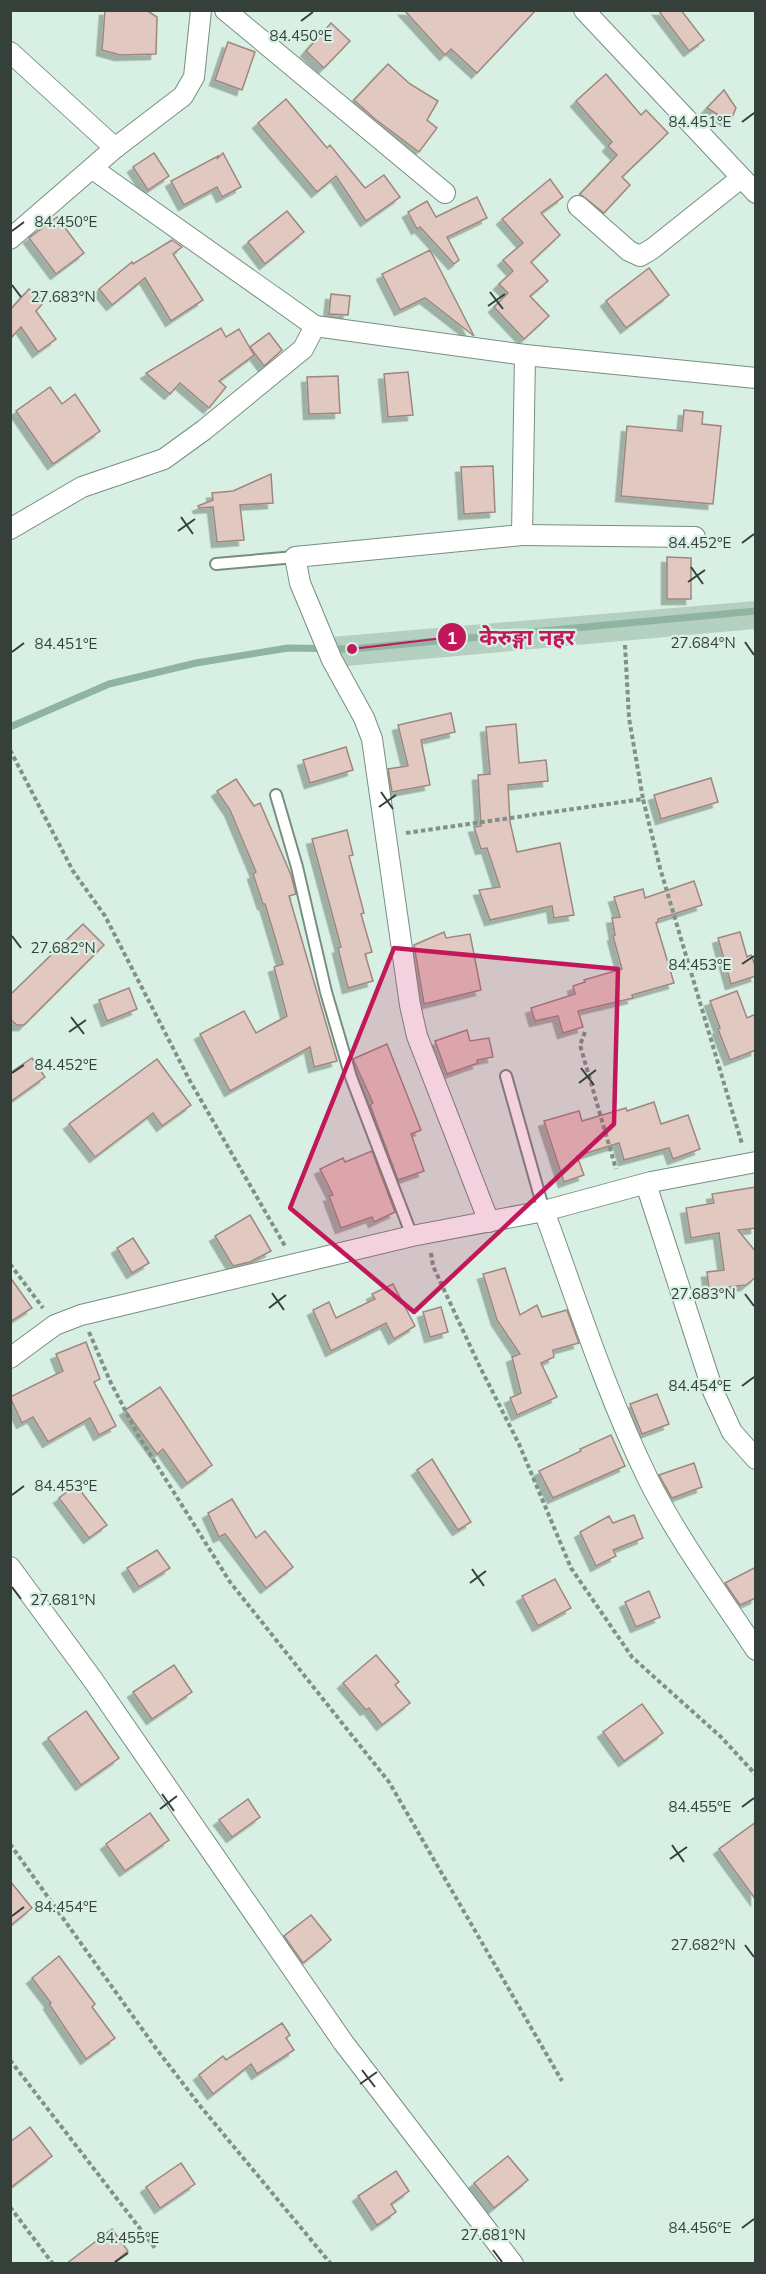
<svg xmlns="http://www.w3.org/2000/svg" width="766" height="2274" font-family="Mulish,'Noto Sans Devanagari',sans-serif">
<style>
.green{fill:#b3d0c1}
.lines{fill:none;stroke-linecap:round;stroke-linejoin:round}
.stream{stroke:#8fb4a1;stroke-width:7}
.building{fill:#e1c8c0;stroke:#9e877f;stroke-width:1.5;filter:url(#shadow)}
.service-casing{stroke:#788e82;stroke-width:14}
.minor-casing{stroke:#788e82;stroke-width:22}
.path{stroke:#809188;stroke-width:4;stroke-dasharray:4.5 3;stroke-linecap:butt}
.service{stroke:#fff;stroke-width:10}
.minor{stroke:#fff;stroke-width:20}
.marked{fill:#c2185b;fill-opacity:0.2;stroke:#c2185b;stroke-width:4.5;stroke-linejoin:round}
.ticks{fill:none;stroke:#36403b;stroke-width:2}
.ticks-label{font-size:15px;text-anchor:middle;fill:#36403b;stroke:#d8f0e3;stroke-width:4.5;stroke-linejoin:round;paint-order:stroke}
.leader{fill:none;stroke:#c2185b;stroke-width:2}
.callout-dot{fill:#c2185b;stroke:#d8f0e3;stroke-width:2}
.mark-label{font-size:18px;text-anchor:middle;font-weight:bold;fill:#fff}
.callout-label{font-size:22px;text-anchor:middle;font-weight:bold;fill:#c2185b;stroke:#d8f0e3;stroke-width:4.5;stroke-linejoin:round;paint-order:stroke}
</style>
<defs>
<filter id="shadow"><feDropShadow dx="-5.5" dy="5.5" stdDeviation="0" flood-color="#0004"/></filter>
</defs>
<rect width="100%" height="100%" fill="#d8f0e3"/>
<polygon class="green" points="755,601 755,629 346,666 331,637"/>
<g class="lines">
<polyline class="stream" points="10,727 109,684 196,663 288,648 352,649 756,611"/>
</g>
<g class="building">
<polygon points="105,10 146,10 157,17 156,54 120,55 102,50"/>
<polygon points="404,10 536,10 477,73 451,49 445,55"/>
<polygon points="658,10 681,10 704,40 689,51"/>
<polygon points="331,23 350,41 324,68 306,51"/>
<polygon points="228,42 255,52 242,90 215,80"/>
<polygon points="388,64 410,84 438,101 427,120 437,128 419,152 375,119 354,100"/>
<polygon points="606,74 641,115 646,110 668,133 622,177 630,185 604,213 580,194 617,155 608,146 612,142 576,101"/>
<polygon points="724,90 736,108 730,122 707,108"/>
<polygon points="286,99 327,148 330,145 365,188 384,175 400,197 366,221 336,176 317,192 258,123"/>
<polygon points="154,153 169,176 148,190 133,167"/>
<polygon points="223,153 241,187 222,197 217,187 184,205 171,181 218,156 217,159"/>
<polygon points="550,179 563,197 541,213 560,235 531,262 548,281 530,296 549,316 524,339 494,307 508,293 499,284 513,271 503,260 523,243 502,219"/>
<polygon points="477,197 487,218 447,237 459,260 454,264 420,227 417,229 408,212 427,201 436,217"/>
<polygon points="287,211 304,232 265,264 248,242"/>
<polygon points="57,217 84,253 56,274 29,238"/>
<polygon points="172,240 182,247 173,254 203,300 171,321 145,278 112,305 99,289 132,262 133,264"/>
<polygon points="430,250 474,336 425,298 400,310 382,274"/>
<polygon points="649,268 669,295 626,328 606,301"/>
<polygon points="29,289 44,302 36,311 56,339 38,352 21,327 10,339 10,310"/>
<polygon points="331,294 350,296 348,315 329,314"/>
<polygon points="221,328 226,337 239,329 254,355 219,381 226,387 209,408 180,383 170,394 146,373"/>
<polygon points="269,333 282,350 264,366 250,347"/>
<polygon points="408,372 413,415 388,417 384,374"/>
<polygon points="338,376 340,413 309,414 307,377"/>
<polygon points="50,387 62,404 75,394 100,431 53,464 16,411"/>
<polygon points="684,410 703,412 702,424 721,426 713,504 621,496 627,426 682,431"/>
<polygon points="493,466 495,512 464,514 461,467"/>
<polygon points="271,474 273,503 240,505 244,540 217,542 213,507 199,508 198,506 213,500 212,493 233,491"/>
<polygon points="667,557 691,558 691,599 667,599"/>
<polygon points="451,713 455,732 421,740 430,785 392,792 388,769 408,766 398,725"/>
<polygon points="516,724 519,763 546,760 548,781 508,785 510,822 517,852 560,843 574,915 554,918 552,906 490,920 479,890 500,887 487,848 481,849 474,827 481,826 478,775 490,774 486,727"/>
<polygon points="346,747 353,770 310,783 303,760"/>
<polygon points="711,778 718,802 661,819 654,795"/>
<polygon points="236,779 254,806 260,803 291,875 296,894 289,896 337,1061 314,1067 310,1047 230,1091 200,1034 244,1011 256,1033 287,1016 274,967 283,964 265,904 263,904 253,874 256,872 230,810 217,791"/>
<polygon points="347,830 353,855 349,856 364,913 361,914 372,952 365,954 373,981 348,988 338,948 341,947 312,839"/>
<polygon points="694,881 702,905 658,919 658,922 656,923 674,983 632,995 633,998 578,1011 583,1027 563,1033 558,1016 535,1021 531,1008 575,994 573,986 585,982 584,980 622,969 613,936 615,935 612,918 620,917 614,897 643,889 645,898"/>
<polygon points="83,924 104,945 24,1025 17,1025 10,1019 10,995"/>
<polygon points="444,932 446,938 470,934 481,990 424,1004 414,945"/>
<polygon points="740,932 747,957 751,955 756,968 756,976 731,984 718,938"/>
<polygon points="129,988 137,1009 107,1021 99,1000"/>
<polygon points="737,991 747,1018 756,1014 756,1050 730,1060 718,1029 720,1028 710,1001"/>
<polygon points="467,1030 470,1041 489,1038 493,1057 477,1060 478,1063 447,1074 435,1041"/>
<polygon points="387,1044 421,1130 411,1134 424,1171 398,1180 370,1105 373,1103 353,1059"/>
<polygon points="32,1058 45,1077 10,1102 10,1073"/>
<polygon points="157,1059 191,1105 162,1126 153,1113 95,1157 69,1124"/>
<polygon points="654,1102 661,1124 688,1115 700,1149 673,1159 669,1148 624,1160 619,1143 577,1156 584,1175 564,1182 544,1121 579,1111 582,1121 626,1108 627,1111"/>
<polygon points="372,1151 395,1212 374,1222 372,1217 341,1228 329,1196 333,1195 320,1169 343,1158 345,1162"/>
<polygon points="756,1187 756,1228 738,1230 756,1252 756,1277 746,1285 709,1289 707,1272 724,1270 719,1233 691,1238 686,1208 714,1203 712,1194"/>
<polygon points="250,1215 271,1251 250,1262 233,1266 215,1236"/>
<polygon points="133,1238 149,1263 132,1273 117,1248"/>
<polygon points="505,1268 520,1315 537,1305 542,1317 567,1310 579,1343 553,1350 554,1357 541,1363 557,1397 517,1415 510,1398 521,1393 512,1357 520,1354 497,1320 483,1274"/>
<polygon points="10,1277 32,1308 10,1322"/>
<polygon points="393,1284 415,1326 394,1339 386,1323 331,1351 313,1310 329,1302 336,1318 375,1299 372,1294"/>
<polygon points="441,1307 448,1332 430,1337 423,1312"/>
<polygon points="86,1342 100,1379 94,1382 116,1426 99,1435 90,1418 48,1442 33,1417 22,1423 10,1397 63,1371 56,1354"/>
<polygon points="160,1387 212,1465 187,1483 163,1449 157,1454 125,1410"/>
<polygon points="657,1394 669,1424 642,1434 630,1404"/>
<polygon points="611,1435 625,1466 553,1498 539,1471 581,1451 580,1449"/>
<polygon points="432,1459 471,1522 458,1530 417,1470"/>
<polygon points="694,1463 702,1487 672,1498 659,1475"/>
<polygon points="76,1485 107,1525 89,1538 59,1498"/>
<polygon points="232,1499 256,1538 265,1531 293,1567 266,1588 225,1534 219,1537 208,1513"/>
<polygon points="634,1515 643,1538 613,1550 616,1556 596,1566 580,1532 609,1516 613,1523"/>
<polygon points="157,1550 170,1568 139,1587 127,1568"/>
<polygon points="756,1567 756,1598 740,1605 725,1583"/>
<polygon points="555,1579 571,1608 538,1626 522,1596"/>
<polygon points="649,1591 660,1617 636,1627 625,1602"/>
<polygon points="376,1655 399,1682 395,1685 410,1703 382,1725 369,1708 366,1710 343,1683"/>
<polygon points="174,1665 192,1692 152,1719 133,1692"/>
<polygon points="642,1704 663,1733 624,1761 603,1732"/>
<polygon points="86,1711 119,1758 81,1785 48,1738"/>
<polygon points="248,1799 260,1817 232,1837 219,1820"/>
<polygon points="150,1813 169,1840 125,1871 106,1844"/>
<polygon points="756,1822 756,1900 719,1849"/>
<polygon points="10,1881 32,1908 10,1926"/>
<polygon points="311,1915 331,1940 303,1963 284,1936"/>
<polygon points="59,1956 95,2004 92,2007 115,2038 86,2059 49,2004 51,2003 32,1978"/>
<polygon points="282,2023 290,2035 286,2038 294,2050 257,2074 251,2064 213,2094 199,2075 223,2056 226,2060"/>
<polygon points="30,2127 52,2156 10,2188 10,2142"/>
<polygon points="508,2156 528,2180 494,2208 474,2183"/>
<polygon points="181,2163 195,2184 160,2208 146,2187"/>
<polygon points="396,2171 409,2191 391,2204 396,2212 377,2225 358,2196"/>
<polygon points="112,2229 128,2251 112,2264 66,2264"/>
</g>
<g class="lines">
<defs>
<g id="service">
<polyline points="216,564 295,557"/>
<polyline points="276,795 297,867 326,992 351,1077 412,1236"/>
<polyline points="506,1076 544,1211"/>
</g>
<g id="minor">
<polyline points="225,10 445,193"/>
<polyline points="584,10 756,193"/>
<polyline points="10,52 115,148"/>
<polyline points="93,169 315,326 525,355 756,378"/>
<polyline points="578,206 629,251 640,256 652,249 741,178"/>
<polyline points="10,239 115,148 183,96 194,77 201,10"/>
<polyline points="10,529 82,487 164,459 204,430 303,349 315,326"/>
<polyline points="522,535 695,537"/>
<polyline points="646,1184 713,1391 732,1432 756,1459"/>
<path d="M544 1211C577 1301 606 1393 648 1479 678 1539 719 1594 756 1650"/>
<polyline points="489,1222 417,1036 410,1005 372,739 364,718 332,660 300,583 295,557 522,535 525,355"/>
<polyline points="10,1358 55,1325 81,1315 412,1236 544,1211 651,1182 756,1162"/>
<polyline points="10,1567 93,1680 343,2042 513,2264"/>
</g>
</defs>
<use href="#service" class="service-casing"/>
<use href="#minor" class="minor-casing"/>
<g class="path">
<polyline points="625,645 629,718 643,799"/>
<polyline points="10,750 73,871 105,916 190,1081 285,1246"/>
<polyline points="406,833 643,799 660,868 742,1144"/>
<polyline points="585,1032 580,1045 616,1169"/>
<polyline points="431,1253 433,1266 479,1365 519,1444 571,1568 632,1657 721,1737 756,1775"/>
<polyline points="10,1264 43,1308"/>
<polyline points="89,1332 110,1381 138,1435 230,1582 389,1782 562,2081"/>
<polyline points="10,1844 155,2047 201,2107 331,2264"/>
<polyline points="10,2060 155,2248"/>
<polyline points="10,2207 53,2264"/>
</g>
<use href="#service" class="service"/>
<use href="#minor" class="minor"/>
</g>
<path class="marked" d="M394 948 618 969 614 1124 414 1312 290 1208Z"/>
<path class="ticks" d="M301 21 313 12M742 122 754 113M12 231 24 222M12 285 21 297M490 292 503 309M488 306 505 294M181 517 193 534M178 531 195 519M742 543 754 534M691 567 703 584M688 582 705 570M745 642 754 655M12 652 24 643M381 792 393 809M379 807 396 795M12 936 21 948M742 964 754 956M71 1017 84 1034M69 1032 86 1020M581 1068 594 1085M12 1073 24 1065M579 1083 596 1070M272 1293 284 1310M745 1294 754 1306M269 1308 286 1295M742 1386 754 1377M12 1495 24 1486M472 1569 484 1586M470 1583 486 1571M12 1587 21 1599M162 1794 174 1811M742 1807 754 1798M160 1809 177 1796M672 1845 684 1862M670 1859 687 1847M12 1916 24 1907M745 1945 754 1957M362 2070 375 2087M360 2084 377 2072M742 2228 754 2219M493 2250 502 2262M115 2262 128 2253"/>
<g class="ticks-label">
<text x="301" y="41">84.450°E</text>
<text x="700" y="127">84.451°E</text>
<text x="66" y="227">84.450°E</text>
<text x="63" y="302">27.683°N</text>
<text x="700" y="548">84.452°E</text>
<text x="703" y="648">27.684°N</text>
<text x="66" y="649">84.451°E</text>
<text x="63" y="953">27.682°N</text>
<text x="700" y="970">84.453°E</text>
<text x="66" y="1070">84.452°E</text>
<text x="703" y="1299">27.683°N</text>
<text x="700" y="1391">84.454°E</text>
<text x="66" y="1491">84.453°E</text>
<text x="63" y="1605">27.681°N</text>
<text x="700" y="1812">84.455°E</text>
<text x="66" y="1912">84.454°E</text>
<text x="703" y="1950">27.682°N</text>
<text x="700" y="2233">84.456°E</text>
<text x="493" y="2240">27.681°N</text>
<text x="128" y="2243">84.455°E</text>
</g>
<path class="leader" d="M352 649L452 637"/>
<g class="callout-dot">
<circle cx="352" cy="649" r="6"/>
<circle cx="452" cy="637" r="15"/>
</g>
<g class="mark-label">
<text x="452" y="644">1</text>
</g>
<g class="callout-label">
<text x="527" y="645">केेरुङ्गा नहर</text>
</g>
<rect width="766" height="2274" fill="none" stroke="#36403b" stroke-width="24"/>
</svg>
